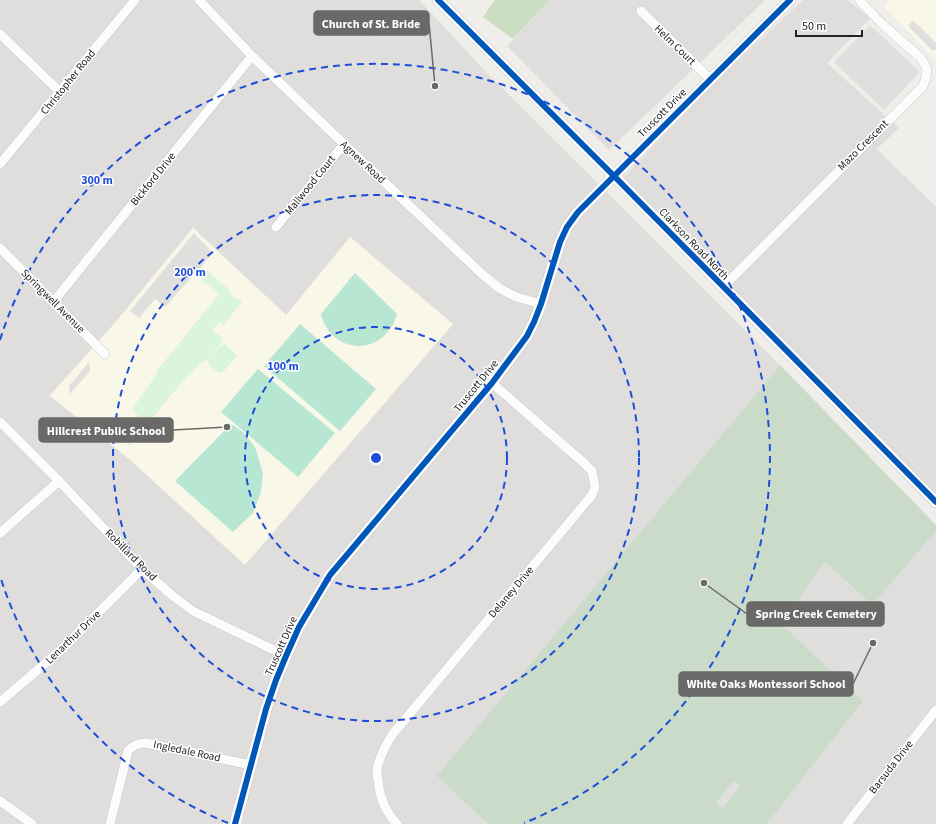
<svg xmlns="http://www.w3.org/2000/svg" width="936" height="824" font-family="'Source Sans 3',sans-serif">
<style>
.residential{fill:#dfdedc;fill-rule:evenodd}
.education{fill:#f8f7e8}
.religious{fill:#dededc}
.forest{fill:#cbdec1}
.cemetery{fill:#cadbca}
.park{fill:#daf5da}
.pitch{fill:#b7e6d2}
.parking{fill:#e0dfde}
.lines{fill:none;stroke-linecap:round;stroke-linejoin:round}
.minor-casing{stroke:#c9c8c7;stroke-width:10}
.tertiary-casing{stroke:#c9c8c7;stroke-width:12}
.minor{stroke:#fdfcfc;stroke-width:9}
.tertiary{stroke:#fdfcfc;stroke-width:11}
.cycleway-casing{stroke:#fff;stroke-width:8}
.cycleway{stroke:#0057b8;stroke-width:6}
.ring{fill:none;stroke:#1d4ed8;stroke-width:2;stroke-dasharray:7 5}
.labels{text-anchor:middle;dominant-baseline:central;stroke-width:3;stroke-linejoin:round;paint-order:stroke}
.street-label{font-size:11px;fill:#222;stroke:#fff}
.centre{fill:#1d4ed8;stroke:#fff;stroke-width:2}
.ring-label{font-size:12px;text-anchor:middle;font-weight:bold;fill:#1d4ed8;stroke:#fff;stroke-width:3;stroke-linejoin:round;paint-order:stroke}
.leader{fill:none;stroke:#6a6968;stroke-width:1.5}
.callout-dot{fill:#6a6968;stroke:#fff;stroke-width:1.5}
.callout{fill:#6a6968;stroke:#6a6968;stroke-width:1.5}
.callout-label{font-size:12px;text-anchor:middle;font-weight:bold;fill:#fff}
</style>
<rect width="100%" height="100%" fill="#f0eeeb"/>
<g class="residential">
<path d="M0 0H376L301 93 397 182 486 72 780 365 438 776 488 824H0ZM193 228 286 315 128 458 50 395 115 323Z"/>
<polygon points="550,0 765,0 609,150 507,46"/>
<polygon points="803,0 848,0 870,19 827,63 899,128 877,149 936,207 936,497 618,183 712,85"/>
<polygon points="936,605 936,824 767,824 863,701"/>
</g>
<g class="education">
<polygon points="889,0 936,0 936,61 884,6"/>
<polygon points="193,228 286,315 350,237 453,324 245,565 128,458 50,396 115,323"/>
</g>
<g class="religious">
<polygon points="376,0 419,0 486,72 397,182 301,93"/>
<polygon points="936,531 936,605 863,701 780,625 825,562 872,605"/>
</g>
<polygon class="forest" points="495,0 550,0 513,39 483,17"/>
<polygon class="cemetery" points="780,365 936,525 936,531 872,605 825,562 781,624 863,701 767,824 488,824 437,776"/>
<polygon class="park" points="202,267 230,290 229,293 242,302 224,324 220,321 212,331 223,338 222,342 210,358 222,345 225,344 237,356 223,372 221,373 218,372 209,365 208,360 201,362 193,371 187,376 130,445 120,439 138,415 132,409 157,374 156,372 219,294 196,275"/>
<g class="pitch">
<path d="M355 273 397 314C385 357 331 356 321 314Z"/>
<polygon points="300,324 376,389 340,431 264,366"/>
<polygon points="258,369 335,433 298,477 221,412"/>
<polygon points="231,424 243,432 255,447 263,473 261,491 253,513 233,532 175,481"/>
</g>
<g class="parking">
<polygon points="913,20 936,43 936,49 933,51 908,26"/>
<polygon points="364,25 374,52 387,65 357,102 411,156 396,173 310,87"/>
<polygon points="870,25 920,72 884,110 834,62"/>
<polygon points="194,233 213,253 165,307 155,299 139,318 130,311"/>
<polygon points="89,362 90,371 70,394 69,386"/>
<polygon points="830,573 869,607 853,626 849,622 836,637 859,657 856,661 871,674 859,689 785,625"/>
<polygon points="733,781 740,786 723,808 716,803"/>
</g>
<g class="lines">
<defs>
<g id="minor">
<polyline points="199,0 252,56 344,144 482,274 499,288 516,297 541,304"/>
<polyline points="641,11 710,79"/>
<polyline points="0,34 60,92"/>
<polyline points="0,164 135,0"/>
<polyline points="276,227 344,144"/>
<polyline points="0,248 105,354"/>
<polyline points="723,287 923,86 926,78 927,69 921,58 882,24 859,0"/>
<polyline points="54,301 252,56"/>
<polyline points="0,422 59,481 142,569 174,597 193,611 286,656"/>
<polyline points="0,533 59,481"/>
<polyline points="0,702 62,649 142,569"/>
<polyline points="0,801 32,824"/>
<path d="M110 824 128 751C133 745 138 743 146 743L251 765"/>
<path d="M397 824C385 811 379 796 378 779 377 776 377 772 377 769 379 757 386 745 392 735L592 495 595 487 592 471 584 463 492 383"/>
<polyline points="847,824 936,710"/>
</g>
<g id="tertiary">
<polyline points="438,0 614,176 936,502"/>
<polyline points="235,824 266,709 276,680 286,656 299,627 330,575 492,383 527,336 534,322 541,304 560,242 567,227 578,212 790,0"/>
</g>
</defs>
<use href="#minor" class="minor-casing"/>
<use href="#tertiary" class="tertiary-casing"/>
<use href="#minor" class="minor"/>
<use href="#tertiary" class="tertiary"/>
<defs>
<g id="cycleway">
<polyline points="438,0 614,176 936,502"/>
<polyline points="235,824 266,709 276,680 286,656 299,627 330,575 492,383 527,336 534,322 541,304 560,242 567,227 578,212 790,0"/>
</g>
</defs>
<use href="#cycleway" class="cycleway-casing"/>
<use href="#cycleway" class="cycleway"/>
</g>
<g class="ring">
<circle cx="376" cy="458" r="131"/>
<circle cx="376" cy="458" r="263"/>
<path d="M228 823A394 394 0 0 1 0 576M0 340A394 394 0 1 1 524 823"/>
</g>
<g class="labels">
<g class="street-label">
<text transform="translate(675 45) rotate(44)">Helm Court</text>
<text transform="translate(68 82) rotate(-51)">Christopher Road</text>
<text transform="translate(662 113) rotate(-45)">Truscott Drive</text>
<text transform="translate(863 145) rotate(-45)">Mazo Crescent</text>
<text transform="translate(363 162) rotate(43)">Agnew Road</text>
<text transform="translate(153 179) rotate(-51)">Bickford Drive</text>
<text transform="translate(310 185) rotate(-51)">Mallwood Court</text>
<text transform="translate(694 244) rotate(46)">Clarkson Road North</text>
<text transform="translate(53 301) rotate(45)">Springwell Avenue</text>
<text transform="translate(476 386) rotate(-51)">Truscott Drive</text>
<text transform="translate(131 555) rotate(45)">Robillard Road</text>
<text transform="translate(511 592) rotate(-50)">Delaney Drive</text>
<text transform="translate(73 637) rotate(-44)">Lenarthur Drive</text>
<text transform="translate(281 646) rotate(-66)">Truscott Drive</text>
<text transform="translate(187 751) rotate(12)">Ingledale Road</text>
<text transform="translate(891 767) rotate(-52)">Barsuda Drive</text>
</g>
</g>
<circle cx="376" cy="458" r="6" class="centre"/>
<g class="ring-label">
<text x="97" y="184">300 m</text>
<text x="190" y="276">200 m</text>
<text x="283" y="370">100 m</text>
</g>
<path class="leader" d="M435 86L429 23M227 427L173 430M704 583L747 614M873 643L853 684"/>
<g class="callout-dot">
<circle cx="435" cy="86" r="4"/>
<circle cx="227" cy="427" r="4"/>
<circle cx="704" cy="583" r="4"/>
<circle cx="873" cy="643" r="4"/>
</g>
<g class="callout">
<rect x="314" y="11" width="115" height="24" rx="4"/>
<rect x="39" y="418" width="134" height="24" rx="4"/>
<rect x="747" y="602" width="137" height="24" rx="4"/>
<rect x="679" y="672" width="174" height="24" rx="4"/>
</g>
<g class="callout-label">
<text x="371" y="28">Church of St. Bride</text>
<text x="106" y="435">Hillcrest Public School</text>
<text x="816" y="618">Spring Creek Cemetery</text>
<text x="766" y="688">White Oaks Montessori School</text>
</g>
<path d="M796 30v6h66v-6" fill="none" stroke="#222222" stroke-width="2"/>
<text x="802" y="30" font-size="12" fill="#222222" stroke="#ffffff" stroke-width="3" paint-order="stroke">50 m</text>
</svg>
